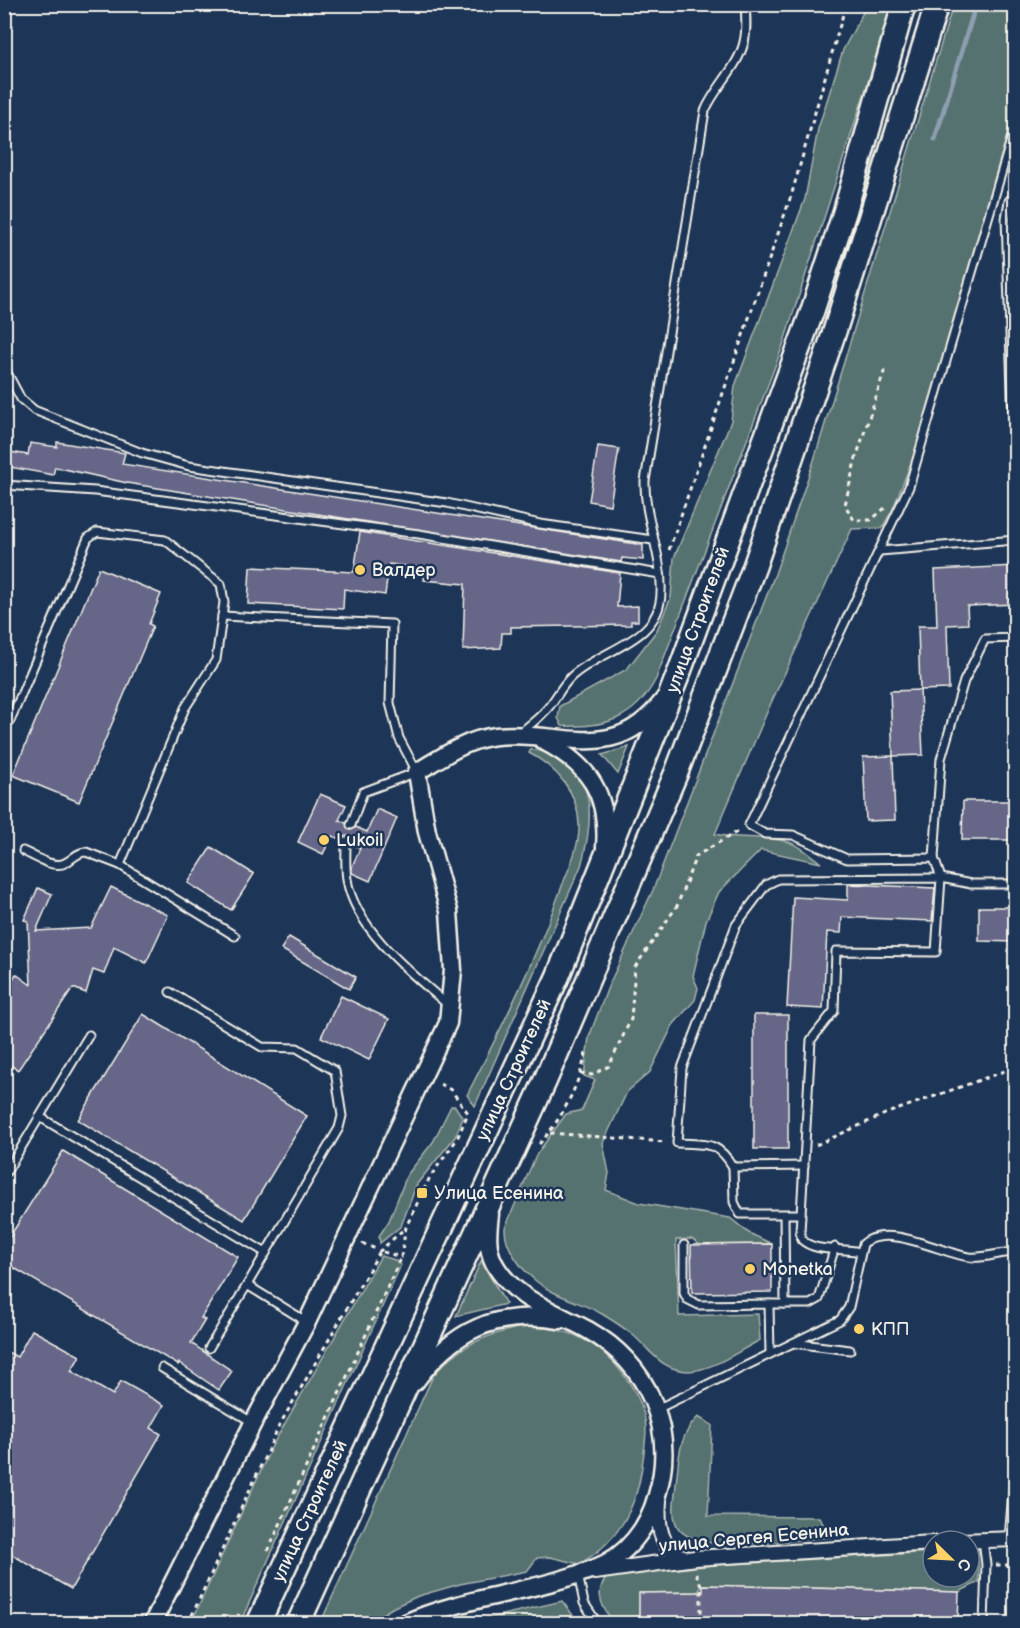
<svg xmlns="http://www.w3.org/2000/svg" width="1020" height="1628" font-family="'Balsamiq Sans',sans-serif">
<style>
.green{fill:#57726f;stroke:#a6b2ac;stroke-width:1.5}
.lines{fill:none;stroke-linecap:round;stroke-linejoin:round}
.stream{stroke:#8c9eb1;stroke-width:5}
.building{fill:#666689;stroke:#f4f1e8;stroke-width:1.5}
.service-casing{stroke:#f4f1e8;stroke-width:11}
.minor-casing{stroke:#f4f1e8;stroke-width:18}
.tertiary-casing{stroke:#f4f1e8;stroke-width:21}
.primary-casing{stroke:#f4f1e8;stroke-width:27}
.path{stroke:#f4f1e8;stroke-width:3;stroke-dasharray:4.5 4.5;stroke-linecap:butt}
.service{stroke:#1d3557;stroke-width:7}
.minor{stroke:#1d3557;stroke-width:14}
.tertiary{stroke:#1d3557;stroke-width:16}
.primary{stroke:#1d3557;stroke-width:22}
.poi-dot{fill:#ffd166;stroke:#1d3557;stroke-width:2}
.labels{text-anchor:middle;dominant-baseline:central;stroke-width:5;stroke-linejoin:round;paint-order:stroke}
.poi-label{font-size:18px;fill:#f4f1e8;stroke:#1d3557;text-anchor:start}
.street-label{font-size:18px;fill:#f4f1e8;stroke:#1d3557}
</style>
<rect width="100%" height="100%" fill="#1d3557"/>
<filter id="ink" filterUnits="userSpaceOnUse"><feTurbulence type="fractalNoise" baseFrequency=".0167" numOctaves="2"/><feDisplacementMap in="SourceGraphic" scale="12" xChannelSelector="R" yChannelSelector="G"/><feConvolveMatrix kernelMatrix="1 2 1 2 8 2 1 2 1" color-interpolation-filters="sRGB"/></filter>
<g filter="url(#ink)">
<g class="green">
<path d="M867 5H893L782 348 656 679C635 719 605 728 562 726L558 718 560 706 627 669 657 630 671 597 674 558 731 421 735 386 805 199 818 129 843 50Z"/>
<path d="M953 5H1015V107L1004 146 915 453 892 511 882 528 852 529 771 703 715 834C737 840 762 835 785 841 798 844 811 855 821 863L761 850 719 892 706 921 693 976 698 988 695 1000 673 1025 650 1072 627 1092 603 1143 609 1173 606 1190 639 1203 730 1218 749 1233 772 1244 700 1245 692 1239 676 1240 679 1316 758 1314 760 1340C739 1351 713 1370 689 1371 662 1371 651 1351 633 1335 624 1328 612 1320 602 1314 582 1302 555 1297 536 1281 522 1270 504 1247 505 1228L536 1155 566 1114 582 1110 595 1080 584 1076 589 1037 608 987 653 890 775 574 814 460Z"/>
<polygon points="629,747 618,774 602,755"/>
<path d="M531 749C597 760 596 813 581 866L475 1106 467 1095C502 1027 536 959 562 886 569 868 580 845 579 825 578 792 557 768 529 753Z"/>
<polygon points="451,1106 455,1106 463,1118 455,1137 417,1184 401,1226 380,1243 379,1236 389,1221 407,1175 433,1142"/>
<polygon points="381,1256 395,1260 401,1265 240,1623 191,1623 272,1446"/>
<polygon points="481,1261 506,1304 456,1316"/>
<path d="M523 1327C544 1327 562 1329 581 1338 611 1352 644 1393 646 1428 646 1443 643 1459 641 1473 634 1514 615 1544 579 1564L550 1557 537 1558 527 1571 460 1584 418 1596 394 1607 367 1623 320 1624 433 1376C457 1346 486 1334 523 1327Z"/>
<path d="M698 1417 712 1425 708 1516 819 1517 831 1537C799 1539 700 1556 679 1529 670 1517 675 1498 676 1484 679 1458 678 1437 698 1417Z"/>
<path d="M969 1550H978L979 1582 959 1592 704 1585 697 1592 640 1593 639 1619 630 1623H616C602 1611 593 1591 608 1576L715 1565 933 1552V1577H969Z"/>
<polygon points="562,1601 579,1623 468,1623"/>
</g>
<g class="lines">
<polyline class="stream" points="935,139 976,4"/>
</g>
<g class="building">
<polygon points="57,442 125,453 122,464 643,545 643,560 622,558 621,562 361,521 127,483 55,467 53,475 4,466 4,451 28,455 30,443 57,447"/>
<polygon points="598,446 619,449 610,505 589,501"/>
<polygon points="360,532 620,573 617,607 638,606 638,621 631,621 631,625 511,627 511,633 502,633 501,648 463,650 465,584 424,580 425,568 389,564 385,595 344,589 343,609 248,604 250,567 354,572"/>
<polygon points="1016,566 1016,604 967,606 968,624 947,625 949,689 920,690 918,626 937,626 935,570"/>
<polygon points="99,568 161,594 149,624 153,626 79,802 13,775"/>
<polygon points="920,690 923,755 893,756 890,691"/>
<polygon points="893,756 895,820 866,821 863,757"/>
<polygon points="320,794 346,805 339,820 346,823 350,830 356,827 367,832 377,809 397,818 370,881 352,873 352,867 360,848 352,844 348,836 341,839 332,836 323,854 298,842"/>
<polygon points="963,801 1016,801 1016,840 962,840"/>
<polygon points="211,847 254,874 231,910 188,883"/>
<polygon points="848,884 935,888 932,921 842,917 841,933 827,932 823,1009 787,1007 793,897 848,900"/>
<polygon points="111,887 168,915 146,963 114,947 104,974 93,970 86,993 73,988 18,1070 4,1061 4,992 16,974 31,985 28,921 24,920 38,888 52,894 36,931 91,928"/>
<polygon points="979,907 1016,907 1016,942 979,941"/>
<polygon points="289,937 356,977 349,989 281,949"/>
<polygon points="341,996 389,1019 369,1060 321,1037"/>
<polygon points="143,1014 307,1116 244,1220 78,1120"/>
<rect x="754" y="1015" width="34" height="134"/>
<polygon points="63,1151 238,1257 201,1318 205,1320 191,1343 232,1371 219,1390 179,1363 178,1365 4,1262 4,1246"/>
<polygon points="772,1244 772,1292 692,1293 691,1245"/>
<polygon points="32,1330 80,1356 71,1371 113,1395 121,1381 164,1405 151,1428 161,1434 71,1589 4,1550 4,1350 17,1357"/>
<polygon points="703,1585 959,1592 958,1623 697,1618 697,1623 639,1623 639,1593 703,1592"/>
</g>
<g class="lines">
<defs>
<g id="service">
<polyline points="1016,194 1009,201 1006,218 1016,504"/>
<polyline points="4,367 21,399 34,410 142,453 189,466 447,503 540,524 653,540"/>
<polyline points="4,485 95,491 419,534 660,574"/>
<polyline points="880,551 1016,540"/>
<polyline points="222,616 392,624 390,703 399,738 417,772 363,792 351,825"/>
<polyline points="10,721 88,538 97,532 106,533 165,540 221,584 224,602 216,660 185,708 120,865 235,936"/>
<path d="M520 733C528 726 537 720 544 712 555 702 560 687 572 676 601 649 660 642 661 593 663 555 644 519 645 481L705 111C715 87 738 68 744 42 747 30 746 17 745 4"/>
<path d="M346 841C346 854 345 867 347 879 354 928 412 974 447 1004"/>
<path d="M23 851C34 856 53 869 65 863 73 859 77 852 86 852L120 865"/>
<polyline points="934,858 941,759 964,681 985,639 1016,638"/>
<polyline points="170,992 262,1047 297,1048 335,1071 342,1116 339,1128 247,1285 307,1322"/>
<polyline points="40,1117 266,1253"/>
<path d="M804 1166 733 1167C717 1140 706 1145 677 1143L682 1068 736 925 766 885 778 879 941 878 971 884H1016"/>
<polyline points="733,1167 734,1202 740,1214 801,1214"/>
<polyline points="4,1176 89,1035"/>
<polyline points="784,1215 785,1304"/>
<polyline points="684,1245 684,1293 687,1299 699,1305 769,1304 770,1354"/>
<path d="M860 1252C842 1247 816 1253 802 1240L800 1232 811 1040 834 1011 836 951 936 952 941 878 934 858 847 859 793 835 765 834 749 825 909 487 1016 123"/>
<polyline points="769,1304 810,1304 819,1299 835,1247"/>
<polyline points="793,1343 850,1350"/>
<polyline points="209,1348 247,1285"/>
<polyline points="162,1368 252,1422"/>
<path d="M657 1409 840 1320 849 1307 863 1244C887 1222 941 1253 969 1257 984 1259 1000 1252 1016 1252"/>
<polyline points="983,1539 986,1565 984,1624"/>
<polyline points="1009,1539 1016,1456"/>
<polyline points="578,1574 584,1603 598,1624"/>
</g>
<g id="minor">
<path d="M659 1501C657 1525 660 1551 687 1559"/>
<polyline points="959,1541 1016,1539"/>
<polyline points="595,1572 695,1558 933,1543"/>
</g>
<g id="tertiary">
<path d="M543 741C590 765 609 795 605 847"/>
<path d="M415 1382C453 1330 495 1310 560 1320"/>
<path d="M152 1624 253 1423 307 1322 448 1023 453 970 449 911 427 832 417 772C442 757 467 739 496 736 563 729 614 767 665 698"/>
<path d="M403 1624C464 1596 533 1593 595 1568 627 1556 648 1528 657 1495 677 1429 648 1364 588 1330 554 1311 513 1299 494 1263 486 1247 488 1231 490 1214"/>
</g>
<g id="primary">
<polyline points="258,1624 558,976 680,670 812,312 845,211 904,4"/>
<polyline points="298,1624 545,1081 677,771 755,565 835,330 937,4"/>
</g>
</defs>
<use href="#service" class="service-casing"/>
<use href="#minor" class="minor-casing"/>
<use href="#tertiary" class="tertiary-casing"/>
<use href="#primary" class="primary-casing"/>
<g class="path">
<polyline points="885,508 871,520 854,520 845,505 855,461 885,369"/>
<polyline points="669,550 792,193 846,4"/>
<polyline points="580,1073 592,1075 609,1066 631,1019 635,967 677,906 696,856 740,830"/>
<polyline points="550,1133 665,1142"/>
<path d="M539 1144C562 1120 579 1084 586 1053"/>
<polyline points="816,1145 885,1114 1016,1067"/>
<polyline points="362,1243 380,1251 405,1228"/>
<polyline points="268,1551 401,1257"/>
<polyline points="996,1565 1016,1565"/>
<polyline points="696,1573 701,1585 701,1619 714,1624"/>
<polyline points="188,1624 279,1426 380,1251 401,1257 406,1227 430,1177 457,1139 468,1113 451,1090 438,1083"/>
<polyline points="234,1624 239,1614"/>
</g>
<use href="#service" class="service"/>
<use href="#minor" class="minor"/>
<use href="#tertiary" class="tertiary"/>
<use href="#primary" class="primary"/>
</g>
</g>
<g class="poi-dot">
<circle cx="360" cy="570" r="6"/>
<circle cx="324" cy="840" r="6"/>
<rect x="416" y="1187" width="12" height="12" rx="3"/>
<circle cx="750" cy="1269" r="6"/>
<circle cx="859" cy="1329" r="6"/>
</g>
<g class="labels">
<g class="poi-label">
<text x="372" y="570">Валдер</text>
<text x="336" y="840">Lukoil</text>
<text x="434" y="1193">Улица Есенина</text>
<text x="762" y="1269">Monetka</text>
<text x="871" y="1329">КПП</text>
</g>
<g class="street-label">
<text transform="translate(698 620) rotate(-70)">улица Строителей</text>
<text transform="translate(514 1070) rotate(-65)">улица Строителей</text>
<text transform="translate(310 1511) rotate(-65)">улица Строителей</text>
<text transform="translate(754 1538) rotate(-5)">улица Сергея Есенина</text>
</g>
</g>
<rect width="1020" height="1628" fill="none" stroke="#1d3557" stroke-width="24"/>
<rect x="12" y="12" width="996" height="1604" fill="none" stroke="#f4f1e8" stroke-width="2" filter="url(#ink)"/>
<g transform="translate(951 1559) rotate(114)"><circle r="28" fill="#1d3557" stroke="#738091" stroke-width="1.5"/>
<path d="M0-4.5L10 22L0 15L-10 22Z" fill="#ffd166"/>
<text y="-9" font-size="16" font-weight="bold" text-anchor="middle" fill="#f4f1e8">С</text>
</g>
</svg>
